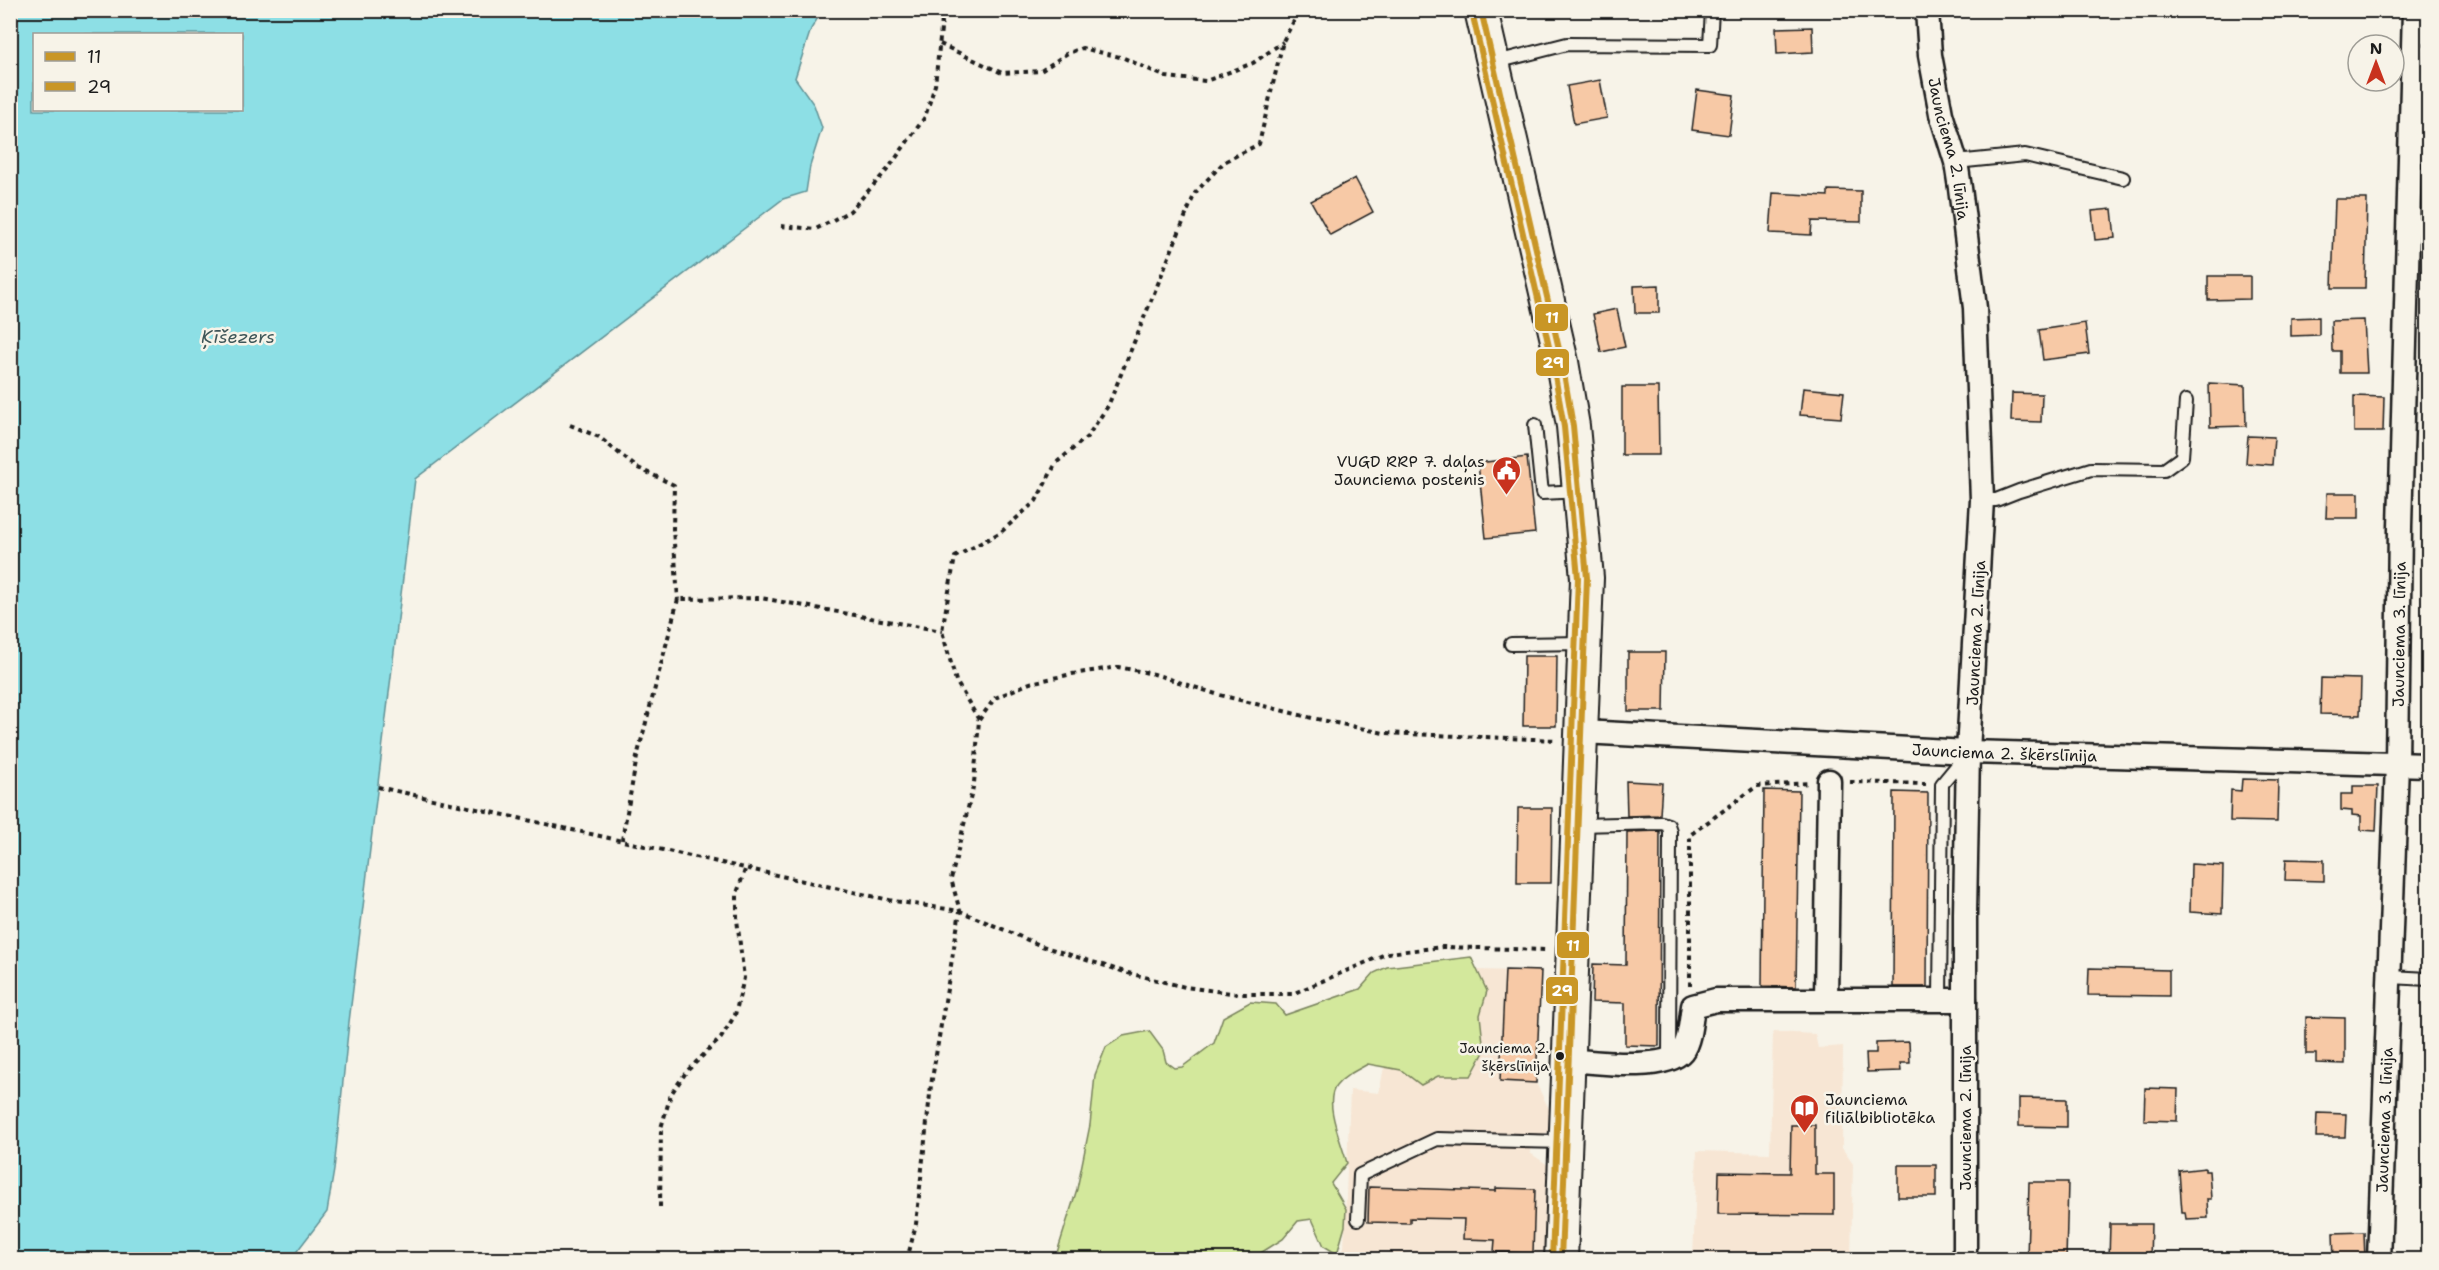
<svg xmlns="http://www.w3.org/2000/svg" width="2439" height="1270" font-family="'Shantell Sans',sans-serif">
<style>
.built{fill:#f7e6d4}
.green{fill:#d3e89c;stroke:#78825c;stroke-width:1.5}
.water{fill:#8ddfe5;stroke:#609195;stroke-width:1.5;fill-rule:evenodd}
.building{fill:#f7c9a6;stroke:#1c1c1c;stroke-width:1.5}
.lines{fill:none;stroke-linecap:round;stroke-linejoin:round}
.lane-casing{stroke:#1c1c1c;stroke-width:16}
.street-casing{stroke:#1c1c1c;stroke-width:27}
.secondary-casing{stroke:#1c1c1c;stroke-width:36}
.path{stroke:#1c1c1c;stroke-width:4;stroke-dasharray:4.5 4.5;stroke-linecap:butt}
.lane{stroke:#f7f3e8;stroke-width:12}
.street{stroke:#f7f3e8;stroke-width:22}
.secondary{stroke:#f7f3e8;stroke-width:32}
.bus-1-casing{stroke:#f7f3e8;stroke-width:10}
.bus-2-casing{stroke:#f7f3e8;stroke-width:10}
.bus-1{stroke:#c99625;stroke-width:6}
.bus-2{stroke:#c99625;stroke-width:6}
.bus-dot{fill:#1c1c1c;stroke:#f7f3e8;stroke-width:2}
.labels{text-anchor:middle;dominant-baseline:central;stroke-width:5;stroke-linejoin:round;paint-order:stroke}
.bus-label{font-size:14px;fill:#1c1c1c;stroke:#f7f3e8;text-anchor:end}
.street-label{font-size:16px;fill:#1c1c1c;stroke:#f7f3e8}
.poi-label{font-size:16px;fill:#1c1c1c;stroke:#f7f3e8;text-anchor:end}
.water-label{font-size:18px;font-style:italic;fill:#3e5658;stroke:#f7f3e8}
.line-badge{stroke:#f7f3e8;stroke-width:2}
.badge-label{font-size:16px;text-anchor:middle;font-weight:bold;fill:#fff}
</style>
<rect width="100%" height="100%" fill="#f7f3e8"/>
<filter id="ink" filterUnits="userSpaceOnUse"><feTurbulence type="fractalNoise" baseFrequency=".0167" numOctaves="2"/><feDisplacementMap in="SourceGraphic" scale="12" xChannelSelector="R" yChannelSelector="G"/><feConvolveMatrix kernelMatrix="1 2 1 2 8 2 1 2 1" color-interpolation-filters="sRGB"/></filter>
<g filter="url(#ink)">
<g class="built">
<polygon points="1403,969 1541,971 1536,1083 1553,1117 1552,1131 1532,1138 1530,1153 1548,1165 1546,1259 1328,1260 1344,1249 1350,1090 1379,1093"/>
<polygon points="1773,1032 1815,1034 1818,1048 1843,1046 1842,1148 1853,1164 1851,1259 1693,1260 1697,1151 1770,1153"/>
</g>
<path class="green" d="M1471 957 1487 991 1480 1015 1484 1052 1471 1076H1438L1421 1085 1401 1070 1368 1064C1357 1070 1344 1076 1336 1086 1323 1102 1342 1144 1347 1163L1331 1183 1346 1209 1345 1226 1337 1254 1324 1246 1312 1219 1298 1221 1283 1239 1251 1259H1055L1077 1189 1090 1125 1095 1075 1106 1047 1123 1036 1149 1031 1163 1050 1166 1062 1174 1068 1182 1067 1214 1043 1223 1017 1250 1002 1276 1004 1285 1015 1360 989 1374 973 1387 967Z"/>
<path class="water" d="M10 11H822L811 29 795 78 814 105 822 128 810 166 806 192 783 199 415 479 349 1022 334 1170 327 1212 291 1259H11ZM34 34H242V110H34Z"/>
<g class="building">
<polygon points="1812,27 1813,52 1777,54 1776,28"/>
<polygon points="1600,80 1607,118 1574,124 1567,86"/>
<polygon points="1697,90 1734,95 1729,135 1692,130"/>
<polygon points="1355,178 1373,212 1330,235 1311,201"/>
<polygon points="1828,190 1861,191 1861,222 1812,221 1811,235 1770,233 1773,193 1828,196"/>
<polygon points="2335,199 2367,199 2365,288 2332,288"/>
<polygon points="2112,209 2115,238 2095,240 2092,211"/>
<polygon points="2208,276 2250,276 2250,299 2208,300"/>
<polygon points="1659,285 1659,313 1635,313 1634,286"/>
<polygon points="1617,309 1625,347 1601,352 1593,314"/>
<polygon points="2319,317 2319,335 2291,336 2291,318"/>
<polygon points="2364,320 2367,373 2340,373 2340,351 2332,351 2331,321"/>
<polygon points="2085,323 2089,354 2043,360 2039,330"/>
<polygon points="2209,383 2245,385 2246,426 2210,427"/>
<polygon points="1622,387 1658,387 1659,455 1622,455"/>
<polygon points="1803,388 1844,392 1841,418 1800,415"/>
<polygon points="2012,393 2042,394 2041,422 2011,421"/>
<polygon points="2354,396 2384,397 2383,432 2354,432"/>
<polygon points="2248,436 2274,437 2272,465 2246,463"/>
<polygon points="1527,457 1535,533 1486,538 1478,463"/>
<polygon points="2327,493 2359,493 2359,518 2326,518"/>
<polygon points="1628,652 1665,652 1664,711 1628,711"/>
<polygon points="1524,656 1557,656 1556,726 1523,726"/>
<polygon points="2321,678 2361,679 2360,715 2320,714"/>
<polygon points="2242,779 2278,780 2277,822 2230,821 2231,790 2241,791"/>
<polygon points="1626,781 1662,783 1660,815 1627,816"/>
<polygon points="2353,786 2378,786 2376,831 2361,830 2361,816 2352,815 2352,811 2341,810 2341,794 2353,794"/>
<polygon points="1764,790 1799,791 1796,987 1762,986"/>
<polygon points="1894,792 1928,793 1927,987 1893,987"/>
<polygon points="1518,808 1552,808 1551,883 1517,883"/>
<polygon points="1660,831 1659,1046 1625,1045 1625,1003 1592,1002 1593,964 1626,965 1627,832"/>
<polygon points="2286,859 2324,860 2324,881 2285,880"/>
<polygon points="2191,864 2223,866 2222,914 2190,912"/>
<polygon points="2089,968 2169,970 2169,996 2088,995"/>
<polygon points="1505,970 1541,971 1536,1083 1500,1081"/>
<polygon points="2306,1017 2345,1018 2345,1064 2316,1063 2316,1054 2306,1054"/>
<polygon points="1909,1042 1910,1063 1900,1063 1901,1071 1867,1072 1866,1053 1876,1053 1876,1043"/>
<polygon points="2145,1088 2178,1089 2177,1121 2144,1120"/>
<polygon points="2019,1098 2067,1099 2067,1127 2019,1126"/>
<polygon points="2317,1113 2346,1114 2345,1137 2316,1137"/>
<polygon points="1791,1125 1815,1125 1815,1174 1834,1174 1834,1215 1718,1214 1719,1172 1790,1173"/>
<rect x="1898" y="1165" width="38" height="32"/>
<polygon points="2205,1168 2205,1171 2209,1171 2211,1199 2207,1199 2208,1218 2186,1219 2185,1212 2182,1212 2179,1171"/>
<polygon points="2029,1182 2068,1182 2066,1260 2027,1260"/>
<polygon points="1369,1187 1496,1191 1496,1188 1535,1189 1533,1253 1494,1252 1495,1240 1463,1239 1464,1219 1410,1218 1410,1223 1368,1222"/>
<polygon points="2110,1224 2151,1224 2150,1260 2109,1260"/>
<polygon points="2364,1232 2365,1260 2334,1260 2333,1233"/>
</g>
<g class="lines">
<defs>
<g id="lane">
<polyline points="1493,60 1508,59 1567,44 1710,45 1712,10"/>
<polyline points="1956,162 2025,155 2123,178"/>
<polyline points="1535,425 1542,493 1580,491"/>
<polyline points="1982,500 1996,500 2019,491 2091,469 2164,470 2182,457 2186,401"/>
<polyline points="1511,644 1585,643"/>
<polyline points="1578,825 1662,823 1668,825 1670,831 1669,1060"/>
<polyline points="2391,977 2428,979"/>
<polyline points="1940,1000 1942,784 1966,755"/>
<polyline points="1358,1219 1360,1175 1437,1139 1565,1142"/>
</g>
<g id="street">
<path id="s1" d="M1927 10 1930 55 1941 114 1956 162 1960 188 1975 308 1982 500 1968 752 1965 914V1260"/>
<path id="s2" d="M1582 732 1968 752 2428 765"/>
<polyline points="1826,999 1829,781"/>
<path d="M1569 1060C1595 1062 1665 1072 1682 1051 1690 1041 1691 1019 1693 1006L1716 1000H1965"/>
<path id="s3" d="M2379 1260 2397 764 2400 527 2414 10"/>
</g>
<polyline id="secondary" points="1481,10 1562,362 1573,426 1587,578 1561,1260"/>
</defs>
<use href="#lane" class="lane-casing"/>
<use href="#street" class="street-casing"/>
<use href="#secondary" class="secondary-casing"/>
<g class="path">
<polyline points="940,44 1002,73 1041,71 1066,54 1082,48 1124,58 1166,77 1206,81 1253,63 1283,42"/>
<polyline points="781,226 816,229 850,211 888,169 925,117 935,85 943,10"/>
<polyline points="570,425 599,437 636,467 674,485 673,529 678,599"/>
<polyline points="979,720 995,698 1030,683 1072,674 1118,667 1154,674 1216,694 1312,718 1384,733 1557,740"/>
<polyline points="1850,782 1926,784"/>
<polyline points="378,787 894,901 960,911 1042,946 1128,973 1185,987 1239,994 1292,994 1388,953 1442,947 1548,950"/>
<polyline points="622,840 637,757 678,599 761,598 942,631"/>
<polyline points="1690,986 1690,835 1757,786 1809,783"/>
<polyline points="660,1207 661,1128 671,1094 687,1071 721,1038 735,1015 744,978 737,919 737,893 746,867"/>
<polyline points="907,1260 916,1224 931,1085 960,911 951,879 974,783 979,720 956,681 942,631 955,557 1001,532 1036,501 1056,463 1087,437 1108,406 1195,193 1224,162 1259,144 1283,41 1300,10"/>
</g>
<use href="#lane" class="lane"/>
<use href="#street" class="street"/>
<use href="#secondary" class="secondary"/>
<defs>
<polyline id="bus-1" points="1481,10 1562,362 1573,426 1587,578 1561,1260"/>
<polyline id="bus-2" points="1472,12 1553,364 1564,427 1578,578 1552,1260"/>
</defs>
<use href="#bus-1" class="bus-1-casing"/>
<use href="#bus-2" class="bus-2-casing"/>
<use href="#bus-1" class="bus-1"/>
<use href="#bus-2" class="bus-2"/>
</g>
</g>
<defs>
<symbol id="civic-pin" viewBox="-11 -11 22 30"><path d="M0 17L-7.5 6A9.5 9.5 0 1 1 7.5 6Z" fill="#c8321e" stroke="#f7f3e8"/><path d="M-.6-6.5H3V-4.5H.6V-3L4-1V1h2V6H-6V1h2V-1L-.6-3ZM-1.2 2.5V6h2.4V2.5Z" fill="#fff"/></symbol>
<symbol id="library-pin" viewBox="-11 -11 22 30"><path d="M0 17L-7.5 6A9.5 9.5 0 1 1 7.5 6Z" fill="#c8321e" stroke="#f7f3e8"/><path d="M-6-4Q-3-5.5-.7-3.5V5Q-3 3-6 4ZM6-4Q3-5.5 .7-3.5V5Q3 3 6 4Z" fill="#fff"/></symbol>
</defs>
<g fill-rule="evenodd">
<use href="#civic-pin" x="1490" y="454" width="33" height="45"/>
<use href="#library-pin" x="1788" y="1092" width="33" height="45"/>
</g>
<circle class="bus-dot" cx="1560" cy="1056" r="5"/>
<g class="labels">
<g class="bus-label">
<text x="1549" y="1048">Jaunciema 2.<tspan x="1549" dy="18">šķērslīnija</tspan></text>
</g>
<g class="street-label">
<text stroke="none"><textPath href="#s1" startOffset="141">Jaunciema 2. līnija</textPath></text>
<text transform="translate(1976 633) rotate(-87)">Jaunciema 2. līnija</text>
<text stroke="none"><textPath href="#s3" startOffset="626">Jaunciema 3. līnija</textPath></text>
<text stroke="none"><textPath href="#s2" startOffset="423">Jaunciema 2. šķērslīnija</textPath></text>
<text transform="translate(1965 1118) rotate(-90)">Jaunciema 2. līnija</text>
<text stroke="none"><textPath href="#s3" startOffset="140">Jaunciema 3. līnija</textPath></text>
</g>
<g class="poi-label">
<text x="1485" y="461">VUGD RRP 7. daļas<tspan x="1485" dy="18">Jaunciema postenis</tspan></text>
<text x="1825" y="1099" text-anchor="start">Jaunciema<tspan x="1825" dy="18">filiālbibliotēka</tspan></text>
</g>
<g class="water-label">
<text x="238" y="337">Ķīšezers</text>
</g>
</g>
<g class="line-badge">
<rect x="1534" y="303" width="35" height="29" rx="6" fill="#c99625"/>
<rect x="1535" y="348" width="35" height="29" rx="6" fill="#c99625"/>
<rect x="1556" y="931" width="34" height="28" rx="6" fill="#c99625"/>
<rect x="1545" y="976" width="34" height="29" rx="6" fill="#c99625"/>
</g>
<g class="badge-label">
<text x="1552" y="323">11</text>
<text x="1553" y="368">29</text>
<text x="1573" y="951">11</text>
<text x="1562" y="996">29</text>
</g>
<rect width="2439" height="1270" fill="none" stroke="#f7f3e8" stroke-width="36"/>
<rect x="18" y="18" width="2403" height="1234" fill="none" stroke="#1c1c1c" stroke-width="2" filter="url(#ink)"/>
<rect x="33" y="33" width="210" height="78" fill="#f7f3e8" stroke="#9f9d96" stroke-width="1.5"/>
<rect x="45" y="52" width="30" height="9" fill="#c99625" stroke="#9f9d96" stroke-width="1.5"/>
<text x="87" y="63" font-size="18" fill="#1c1c1c">11</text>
<rect x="45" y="82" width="30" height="9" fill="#c99625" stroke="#9f9d96" stroke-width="1.5"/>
<text x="87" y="93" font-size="18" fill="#1c1c1c">29</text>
<g transform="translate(2376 63)"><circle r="28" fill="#f7f3e8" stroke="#9f9d96" stroke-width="1.5"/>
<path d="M0-4.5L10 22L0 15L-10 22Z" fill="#c8321e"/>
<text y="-9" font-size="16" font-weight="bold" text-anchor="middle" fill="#1c1c1c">N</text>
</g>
</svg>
